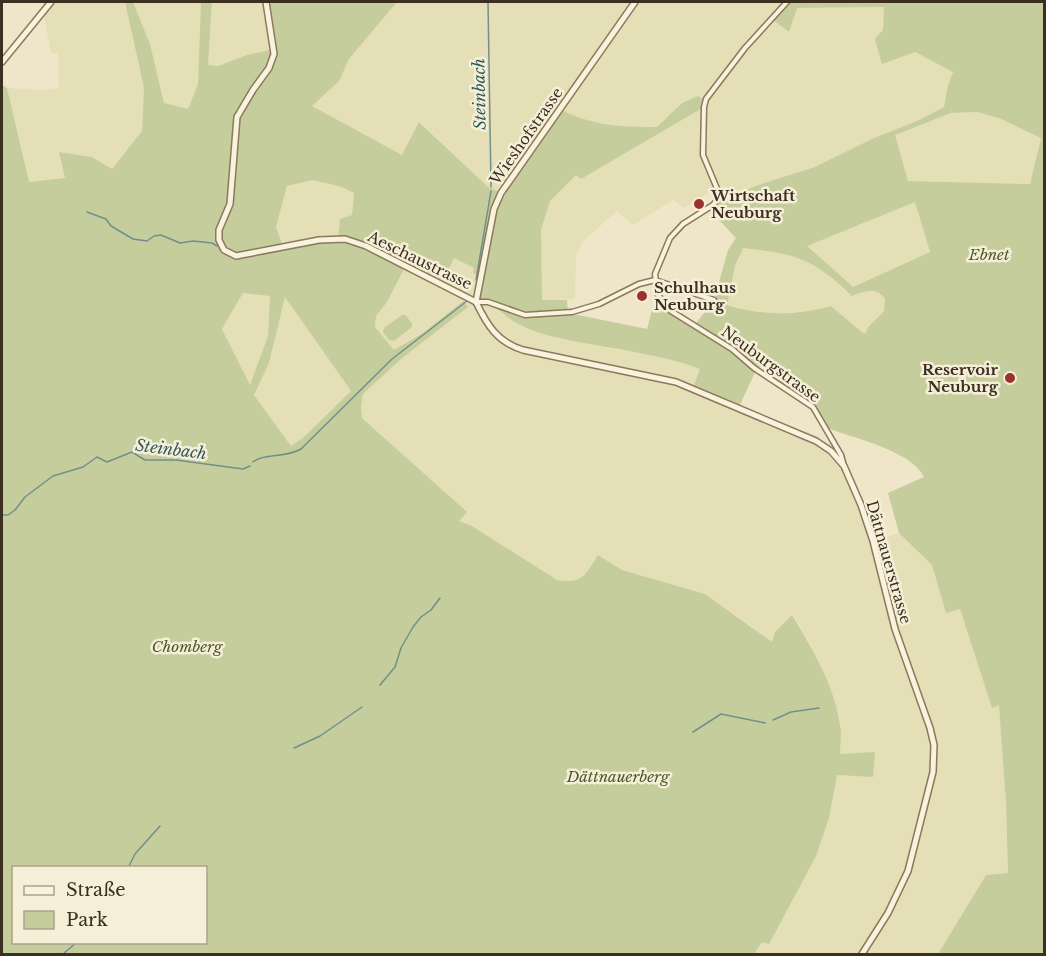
<svg xmlns="http://www.w3.org/2000/svg" width="1046" height="956" font-family="'Libre Baskerville',serif">
<style>
.farmland{fill:#e4dfb6}
.green{fill:#c5cd9c;fill-rule:evenodd}
.lines{fill:none;stroke-linecap:round;stroke-linejoin:round}
.stream{stroke:#70918b;stroke-width:1.5}
.minor-casing{stroke:#8b785d;stroke-width:7}
.tertiary-casing{stroke:#8b785d;stroke-width:8}
.minor{stroke:#f9f2dc;stroke-width:4}
.tertiary{stroke:#f9f2dc;stroke-width:5}
.poi-dot{fill:#9a332e;stroke:#f6efd8;stroke-width:2}
.labels{text-anchor:middle;dominant-baseline:central;stroke-width:5;stroke-linejoin:round;paint-order:stroke}
.street-label{font-size:15px;fill:#3c2f21;stroke:#f6efd8}
.poi-label{font-size:15px;font-weight:bold;fill:#3c2f21;stroke:#f6efd8;text-anchor:start}
.park-label{font-size:15px;font-style:italic;fill:#495827;stroke:#f6efd8}
.water-label{font-size:16px;font-style:italic;fill:#305b5b;stroke:#f6efd8}
</style>
<rect width="100%" height="100%" fill="#efe5c9"/>
<g class="farmland">
<polygon points="43,2 125,2 144,88 142,131 112,169 92,157 60,152 65,178 29,183 7,88 40,90 59,88 58,54 51,53 43,11 49,3"/>
<polygon points="133,2 201,2 198,84 188,109 164,103 150,44"/>
<polygon points="212,2 266,2 274,49 247,55 218,66 208,65"/>
<polygon points="397,2 787,2 772,18 789,32 796,8 884,7 883,30 915,52 953,72 948,85 944,107 917,121 874,138 820,166 758,185 725,199 718,199 716,188 684,208 673,200 633,225 617,211 583,241 576,256 575,299 542,300 541,230 550,201 576,175 704,101 698,96 682,103 658,127 620,128 582,120 559,109 501,193 488,187 420,122 402,155 312,106 339,81 349,59"/>
<polygon points="978,112 1001,119 1041,138 1030,184 908,181 894,135 951,113"/>
<polygon points="314,180 342,187 354,193 352,215 338,239 282,248 276,227 287,186"/>
<polygon points="915,202 930,252 853,287 806,246"/>
<polygon points="742,248 779,252 801,258 824,272 852,296 870,290 878,292 885,299 885,309 868,327 866,333 863,333 831,306 805,312 775,314 759,313 727,305 735,267"/>
<polygon points="454,258 474,268 481,277 488,302 522,327 544,335 618,350 648,353 701,369 693,388 810,438 840,460 873,541 899,533 932,565 946,613 960,609 992,707 999,704 1006,803 1008,873 986,875 938,954 754,954 762,941 769,944 829,818 837,774 873,777 840,754 840,726 831,691 812,647 793,615 772,643 753,627 705,594 622,570 599,555 584,577 573,583 557,580 472,526 458,521 467,512 362,418 361,406 363,394 401,359 468,307 462,301 423,333 394,350 375,327 376,316 387,302 405,267"/>
<polygon points="243,293 270,296 268,336 250,386 222,329"/>
<polygon points="285,296 351,391 304,437 291,446 254,395 269,363"/>
</g>
<g class="green">
<path d="M125 2H133L150 44 164 103 188 109 198 84 201 2H212L208 65 218 66 247 55 274 49 266 2H397L349 59 339 81 312 106 402 155 419 122 488 187 501 193 559 109C594 126 619 127 657 127L682 103 698 96 705 101 704 107 581 179 576 175 550 201 541 230 542 300H567L568 313 647 329 652 310H663L666 307 694 326 714 300 728 250 736 238 719 220 722 217 717 205 718 199H725L758 185 815 167 874 138 917 121 944 107 948 85 953 72 915 52 882 64 875 39 883 30 884 7 797 8 789 32 771 18 787 2H1044V954H938L986 875 1008 873 1006 803 999 705 992 708 960 609 946 613 932 565 899 533 888 493 924 477C911 450 852 438 825 427L817 412 778 384 785 374 766 360 756 370 739 407 693 388 700 369C660 354 619 350 578 342 559 338 541 335 524 327 504 319 499 303 476 302L481 277 473 273 474 268 454 258 441 285 405 267 387 302 376 316 375 327 394 350 423 333 463 301 468 307 401 359 363 394 361 406 362 418 467 512 459 521 472 526 557 580C584 584 585 575 598 555L622 570 705 594 772 642 775 632 792 615C812 648 835 686 840 726 842 734 840 745 840 754L875 752 873 777 837 775 829 818 816 856 769 944 762 942 754 954H2V85L7 88 29 182 65 178 59 152 92 157 112 169 142 131 144 88ZM978 112 1001 119 1041 138 1030 184 908 181 895 135 951 113ZM313 180 342 187 354 193 352 215 340 219 338 239 283 247 276 227 287 186ZM915 202 930 252 853 287 807 246ZM743 248C797 254 812 258 852 296 865 291 876 286 885 299L884 311 868 327 866 333H863L831 306C793 316 764 316 727 305L735 266ZM243 293 270 296 268 336 250 385 222 329ZM285 297 351 391 304 437 291 446 254 395 269 363ZM14 868H206V942H14Z"/>
<polygon points="402,315 405,315 412,323 412,327 394,341 389,340 383,332 384,328"/>
</g>
<g class="lines">
<g class="stream">
<polyline points="488,2 491,187"/>
<polyline points="87,212 106,219 111,226 133,239 147,241 154,236 161,235 180,243 193,241 212,243 217,246"/>
<polyline points="476,280 491,191"/>
<path d="M253 462C264 453 286 458 301 449L392 359 467 301"/>
<polyline points="2,515 8,515 15,510 25,497 53,476 83,467 97,457 107,462 132,452 145,460 176,460 243,469 250,466"/>
<polyline points="380,685 395,667 401,648 413,627 421,617 431,610 440,598"/>
<polyline points="773,720 791,712 819,708"/>
<polyline points="693,732 721,714 765,723"/>
<polyline points="294,748 320,736 362,707"/>
<polyline points="128,868 135,854 160,826"/>
<polyline points="63,954 77,942"/>
</g>
<defs>
<g id="minor">
<polyline points="787,2 745,48 706,99 704,107 703,155 718,191 718,199 713,205 683,224 670,238 655,274 658,295 671,311 732,349 754,368 813,407 841,455 844,466"/>
<polyline points="476,302 488,302 525,315 572,312 599,304 639,284 655,280 714,300"/>
</g>
<g id="tertiary">
<polyline points="266,2 274,54 269,68 253,90 237,117 230,204 219,230 219,240 224,250 236,256 319,240 345,239 366,246 476,302"/>
<polyline points="2,62 51,2"/>
<path d="M476 302C487 325 497 342 523 350L676 382 816 441 831 451 844 466 861 505 873 541 895 629 930 728 934 745 933 772 908 871 888 913 862 954"/>
<polyline points="476,302 494,209 501,193 635,2"/>
</g>
</defs>
<use href="#minor" class="minor-casing"/>
<use href="#tertiary" class="tertiary-casing"/>
<use href="#minor" class="minor"/>
<use href="#tertiary" class="tertiary"/>
</g>
<g class="poi-dot">
<circle cx="699" cy="204" r="6"/>
<circle cx="642" cy="296" r="6"/>
<circle cx="1010" cy="378" r="6"/>
</g>
<g class="labels">
<g class="street-label">
<text transform="translate(526 136) rotate(-55)">Wieshofstrasse</text>
<text transform="translate(420 260) rotate(26)">Aeschaustrasse</text>
<text transform="translate(771 364) rotate(36)">Neuburgstrasse</text>
<text transform="translate(889 562) rotate(74)">Dättnauerstrasse</text>
</g>
<g class="poi-label">
<text x="711" y="195">Wirtschaft<tspan x="711" dy="17">Neuburg</tspan></text>
<text x="654" y="287">Schulhaus<tspan x="654" dy="17">Neuburg</tspan></text>
<text x="998" y="369" text-anchor="end">Reservoir<tspan x="998" dy="17">Neuburg</tspan></text>
</g>
<g class="park-label">
<text x="989" y="254">Ebnet</text>
<text x="187" y="646">Chomberg</text>
<text x="618" y="776">Dättnauerberg</text>
</g>
<g class="water-label">
<text transform="translate(479 94) rotate(-91)">Steinbach</text>
<text transform="translate(171 449) rotate(7)">Steinbach</text>
</g>
</g>
<rect width="1046" height="956" fill="none" stroke="#3c2f21" stroke-width="6"/>
<rect x="12" y="866" width="195" height="78" fill="#f6efd8" stroke="#aca28f" stroke-width="1.5"/>
<rect x="24" y="886" width="30" height="9" fill="#f9f2dc" stroke="#aca28f" stroke-width="1.5"/>
<text x="66" y="896" font-size="18" fill="#3c2f21">Straße</text>
<rect x="24" y="911" width="30" height="18" fill="#c5cd9c" stroke="#aca28f" stroke-width="1.5"/>
<text x="66" y="926" font-size="18" fill="#3c2f21">Park</text>
</svg>
